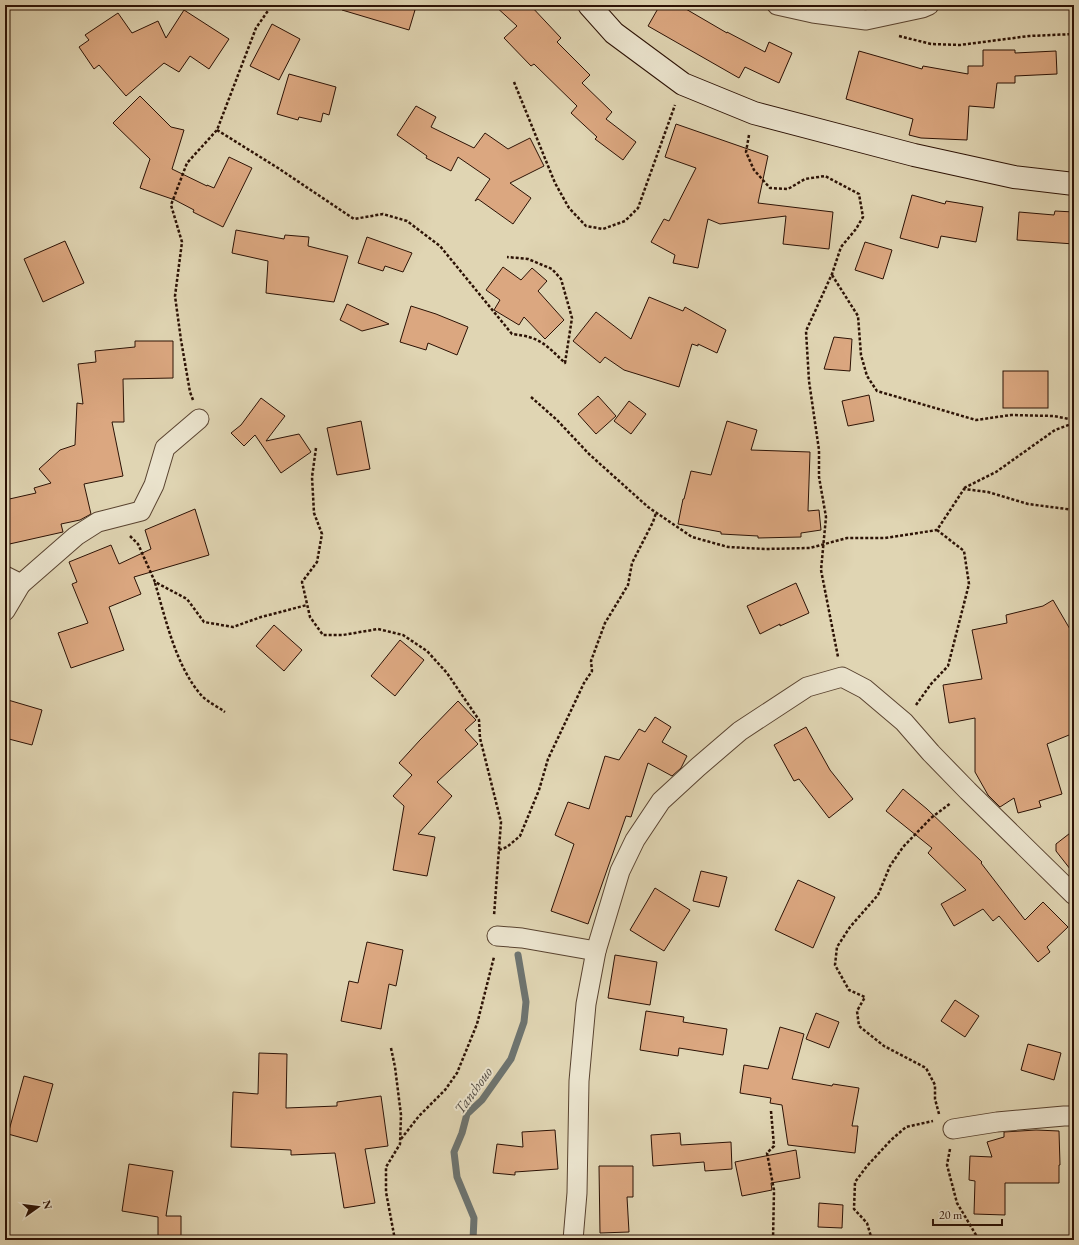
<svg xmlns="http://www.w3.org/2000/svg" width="1079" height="1245" font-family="'EB Garamond',serif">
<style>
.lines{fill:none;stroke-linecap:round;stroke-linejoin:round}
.stream{stroke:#6d7470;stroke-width:7}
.building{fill:#dba780;stroke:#2c1205}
.street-casing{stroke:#594330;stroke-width:21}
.secondary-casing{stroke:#2c1205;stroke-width:24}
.path{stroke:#2c1205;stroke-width:2.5;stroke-dasharray:3 2;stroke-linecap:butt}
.street{stroke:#ebe4ce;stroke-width:19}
.secondary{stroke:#ebe4ce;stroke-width:22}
.labels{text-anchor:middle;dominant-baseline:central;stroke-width:4;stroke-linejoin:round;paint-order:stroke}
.water-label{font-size:15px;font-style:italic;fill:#524b43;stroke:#ebe4ce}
</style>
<rect width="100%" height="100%" fill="#e0d5b3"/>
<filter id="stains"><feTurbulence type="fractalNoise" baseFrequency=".005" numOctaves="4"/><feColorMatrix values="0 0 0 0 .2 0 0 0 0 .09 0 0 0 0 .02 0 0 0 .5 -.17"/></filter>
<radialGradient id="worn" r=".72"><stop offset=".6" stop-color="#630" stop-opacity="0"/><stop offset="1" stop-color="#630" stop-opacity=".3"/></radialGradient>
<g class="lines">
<polyline class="stream" points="473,1240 474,1218 457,1177 454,1152 462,1133 467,1114 482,1100 511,1059 524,1022 526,1002 518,955"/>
</g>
<g class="building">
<polygon points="343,5 400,5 415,10 409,30 342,10"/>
<polygon points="494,5 530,5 561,38 557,42 590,75 582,83 612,112 606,119 636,142 623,160 595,139 597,137 571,113 577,106 534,64 531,66 504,38 517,26"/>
<polygon points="660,5 679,5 727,33 727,32 765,52 769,42 792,53 779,83 745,67 739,78 648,26"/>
<polygon points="184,10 229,39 209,69 190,56 179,72 164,63 126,96 99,65 94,69 79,47 89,40 85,35 118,13 132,33 158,21 166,38"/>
<polygon points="272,24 300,39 279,80 250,66"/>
<polygon points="983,50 1015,50 1015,53 1056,51 1057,74 1015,76 1015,83 997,83 994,108 969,106 967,140 921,138 909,135 913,119 846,99 859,51 922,69 923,66 968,74 968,66 983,66"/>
<polygon points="289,74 336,87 329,115 323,113 321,122 299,117 298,120 277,114"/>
<polygon points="140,96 171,127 184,130 172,169 207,186 207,185 214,188 229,157 252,168 223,227 193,212 194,210 175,200 140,188 150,159 113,123"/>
<polygon points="416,106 436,117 431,127 474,148 485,133 508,149 530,138 544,166 510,183 531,198 513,224 478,199 475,201 490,179 458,157 451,171 426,158 427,156 397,135"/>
<polygon points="676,124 768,156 758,203 833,212 829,249 783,244 786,216 720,224 708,219 698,268 673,263 675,255 651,242 664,219 669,221 696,168 665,157"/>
<polygon points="912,195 945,204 946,201 983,207 976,242 941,236 938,248 900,238"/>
<polygon points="1055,211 1074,212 1074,244 1017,240 1019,212 1054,215"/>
<polygon points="236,230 284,239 285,235 309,237 308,246 348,256 334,302 266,293 268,261 232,253"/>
<polygon points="367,237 412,253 403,272 385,266 383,271 358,263"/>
<polygon points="65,241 84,283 43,302 24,259"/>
<polygon points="865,242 892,250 883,279 855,270"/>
<polygon points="503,267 521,280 532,268 547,281 538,291 564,320 545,339 524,317 519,325 494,310 500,300 486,290"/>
<polygon points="649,297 683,311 685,307 726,330 717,353 698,344 698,346 692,344 679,387 624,370 605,357 600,363 573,341 596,312 631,339"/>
<polygon points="347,304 389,324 362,331 340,320"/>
<polygon points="411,306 436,314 468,327 457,355 428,343 426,350 400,342"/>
<polygon points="834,337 852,339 850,371 824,369"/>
<polygon points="135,341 173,341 173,378 123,379 124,422 112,422 123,476 84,484 91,514 80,520 61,524 63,532 5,545 5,500 36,493 34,488 51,483 39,469 60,450 75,445 77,403 83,404 78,364 96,362 95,351 135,347"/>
<rect x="1003" y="371" width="45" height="37"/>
<polygon points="869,395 874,421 848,426 842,401"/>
<polygon points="598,396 616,416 596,434 578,414"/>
<polygon points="261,398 285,416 266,441 299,434 311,452 281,473 255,435 244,446 231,433 241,425"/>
<polygon points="629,401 646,414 631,434 614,421"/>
<polygon points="361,421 370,469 337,475 327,428"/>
<polygon points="727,421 757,430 751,450 810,452 808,511 819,510 821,530 801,533 801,537 758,538 758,536 721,534 721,532 678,524 683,499 684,499 691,471 711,475"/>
<polygon points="195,509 209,555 134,577 141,594 109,607 124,650 71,668 58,633 88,623 72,584 77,582 69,562 111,545 119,564 151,549 145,530"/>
<polygon points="796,583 809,613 780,626 780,624 760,634 747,606"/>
<polygon points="1053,600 1074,636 1074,733 1047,744 1062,794 1039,801 1041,807 1018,813 1014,798 1000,807 988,795 975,772 975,718 949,723 943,685 982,679 972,630 1007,623 1006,615 1043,606"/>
<polygon points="274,625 302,650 284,671 256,646"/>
<polygon points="400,640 424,660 395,696 371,676"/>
<polygon points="8,700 42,710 32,745 5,738 5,710"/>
<polygon points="458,701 476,720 465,730 478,744 437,782 452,796 418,834 435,837 427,876 393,870 404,806 393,796 412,775 399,763 420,740"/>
<polygon points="655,717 671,727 662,742 687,756 681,768 672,776 648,763 631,817 626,816 588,924 551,911 574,844 555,835 568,802 589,809 605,756 619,760 639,729 645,732"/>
<polygon points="806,727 830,770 853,799 829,818 799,779 794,781 774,745"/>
<polygon points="903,789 927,809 982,862 981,863 1025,920 1043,902 1068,927 1047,947 1050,952 1038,962 999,916 993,921 983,909 954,926 941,904 966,890 928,853 932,848 886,811"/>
<polygon points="1074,830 1074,874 1056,851 1056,844"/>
<polygon points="701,871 727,877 719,907 693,901"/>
<polygon points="798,880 835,897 813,948 775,930"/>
<polygon points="655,888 690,910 664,951 630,930"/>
<polygon points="367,942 403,950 396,986 389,984 381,1029 341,1021 349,981 358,983"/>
<polygon points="615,955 657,962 650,1005 608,998"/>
<polygon points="955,1000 979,1016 965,1037 941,1021"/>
<polygon points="646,1011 684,1017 683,1022 727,1029 723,1055 679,1048 678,1056 640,1050"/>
<polygon points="816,1013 839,1022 829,1048 806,1039"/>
<polygon points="780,1027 804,1034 792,1079 832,1086 833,1084 859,1088 852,1126 858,1126 855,1153 788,1145 782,1105 770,1103 771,1098 740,1093 744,1065 768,1069"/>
<polygon points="1028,1044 1061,1053 1054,1080 1021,1070"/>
<polygon points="259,1053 287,1054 286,1108 337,1106 337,1102 381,1096 388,1146 365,1149 375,1203 344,1208 335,1153 291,1155 291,1150 231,1147 233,1092 258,1094"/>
<polygon points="24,1076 53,1084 37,1142 8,1134"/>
<polygon points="555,1130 558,1169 515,1172 515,1175 493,1173 497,1144 523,1147 522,1132"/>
<polygon points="1036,1130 1059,1131 1060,1165 1059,1165 1059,1183 1005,1183 1005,1215 974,1214 975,1181 969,1180 970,1156 992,1157 987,1142 1004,1137 1004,1132"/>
<polygon points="680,1133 681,1145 731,1142 732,1169 705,1171 704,1162 653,1166 651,1135"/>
<polygon points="796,1150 800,1178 771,1183 772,1190 742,1196 735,1162"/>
<polygon points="129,1164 173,1171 166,1216 181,1216 181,1240 158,1240 158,1217 122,1211"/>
<polygon points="599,1166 633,1166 633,1197 627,1197 629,1232 600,1233"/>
<polygon points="819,1203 843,1205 842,1228 818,1227"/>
</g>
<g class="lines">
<defs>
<g id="street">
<polyline points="777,5 813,13 866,20 922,8 929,5"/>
<polyline points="5,576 21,584 76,536 98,522 141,511 154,485 165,448 199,419"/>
<polyline points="5,611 21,584"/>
<polyline points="497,936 522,938 596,951"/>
<polyline points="953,1129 997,1122 1064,1116 1074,1116"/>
<polyline points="573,1240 577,1193 579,1081 586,1004 596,951 620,871 635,840 661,801 698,767 740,731 807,687 842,677 865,689 904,722 931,753 968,791 1074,895"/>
</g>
<polyline id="secondary" points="589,5 614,33 683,84 754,113 914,155 1014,177 1074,184"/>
</defs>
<use href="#street" class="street-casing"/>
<use href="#secondary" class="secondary-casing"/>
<g class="path">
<polyline points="899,36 931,44 960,45 1029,36 1074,34"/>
<polyline points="514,82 555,183 569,208 586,226 603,229 625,221 638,208 675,105"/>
<path d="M217 130 278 168 354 219 383 214 407 221 440 246 512 334C540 337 545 344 565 363L572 318 561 279 552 269 528 259 507 257"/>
<polyline points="749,135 746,152 754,170 770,188 788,189 805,179 825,176 859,194 863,217 856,229 841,247 832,274 806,331 809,381 819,450 819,477 826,517 821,570 838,657"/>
<polyline points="832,275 858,316 861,355 867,376 877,391 976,420 1011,415 1054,416 1074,420"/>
<polyline points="531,397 557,420 589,454 648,507 692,537 728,547 766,549 810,548 847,538 885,538 937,530 964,489 988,492 1028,504 1074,510"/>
<polyline points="193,400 190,392 181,340 175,296 182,242 171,205 187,163 217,130 256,28 272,5"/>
<polyline points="316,448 312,477 314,513 322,534 317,562 302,582 310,617 323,635 343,635 378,629 403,635 427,651 447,673 479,720 480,738 501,822 494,916"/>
<polyline points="964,488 996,472 1055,430 1074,423"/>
<polyline points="130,536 138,544 155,582 187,599 204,622 233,627 261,617 307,605"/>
<path d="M155 583C166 620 176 667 202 696 208 702 218 707 225 712"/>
<polyline points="916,705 931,684 948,666 969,584 964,551 937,530"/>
<polyline points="499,850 507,847 520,836 539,790 548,759 584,683 592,671 591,661 605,623 628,585 632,563 653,522 656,513"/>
<polyline points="391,1048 395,1067 401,1115 400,1144 386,1167 386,1192 395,1240"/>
<polyline points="771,1111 774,1146 767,1153 774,1190 773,1240"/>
<polyline points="939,1114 935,1099 935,1085 926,1068 884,1046 859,1026 857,1011 865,997 849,990 835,965 837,947 850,927 878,895 890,866 903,847 931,818 951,803"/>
<polyline points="401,1139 419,1116 445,1090 457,1073 477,1024 494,957"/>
<polyline points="950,1149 947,1165 957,1203 979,1240"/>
<polyline points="872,1240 867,1223 854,1209 855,1182 867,1166 891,1140 906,1127 933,1121"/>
</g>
<use href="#street" class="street"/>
<use href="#secondary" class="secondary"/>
</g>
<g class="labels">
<g class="water-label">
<text transform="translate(473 1090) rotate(-54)">Tanchouo</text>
</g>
</g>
<rect width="1079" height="1245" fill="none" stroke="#e0d5b3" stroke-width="20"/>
<rect x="6" y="6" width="1067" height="1233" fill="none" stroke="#2c1205" stroke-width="2"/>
<rect x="10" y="10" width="1059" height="1225" fill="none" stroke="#2c1205"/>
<g transform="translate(38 1207) rotate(76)" stroke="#ebe4ce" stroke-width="3" paint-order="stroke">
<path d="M0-3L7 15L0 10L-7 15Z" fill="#2c1205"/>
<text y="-6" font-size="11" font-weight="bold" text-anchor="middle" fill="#2c1205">N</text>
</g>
<path d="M933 1219v6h69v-6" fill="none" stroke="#2c1205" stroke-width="2"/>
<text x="939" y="1219" font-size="12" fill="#2c1205" stroke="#ebe4ce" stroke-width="3" paint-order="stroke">20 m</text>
<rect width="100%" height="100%" filter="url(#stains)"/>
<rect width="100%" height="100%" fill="url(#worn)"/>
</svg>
